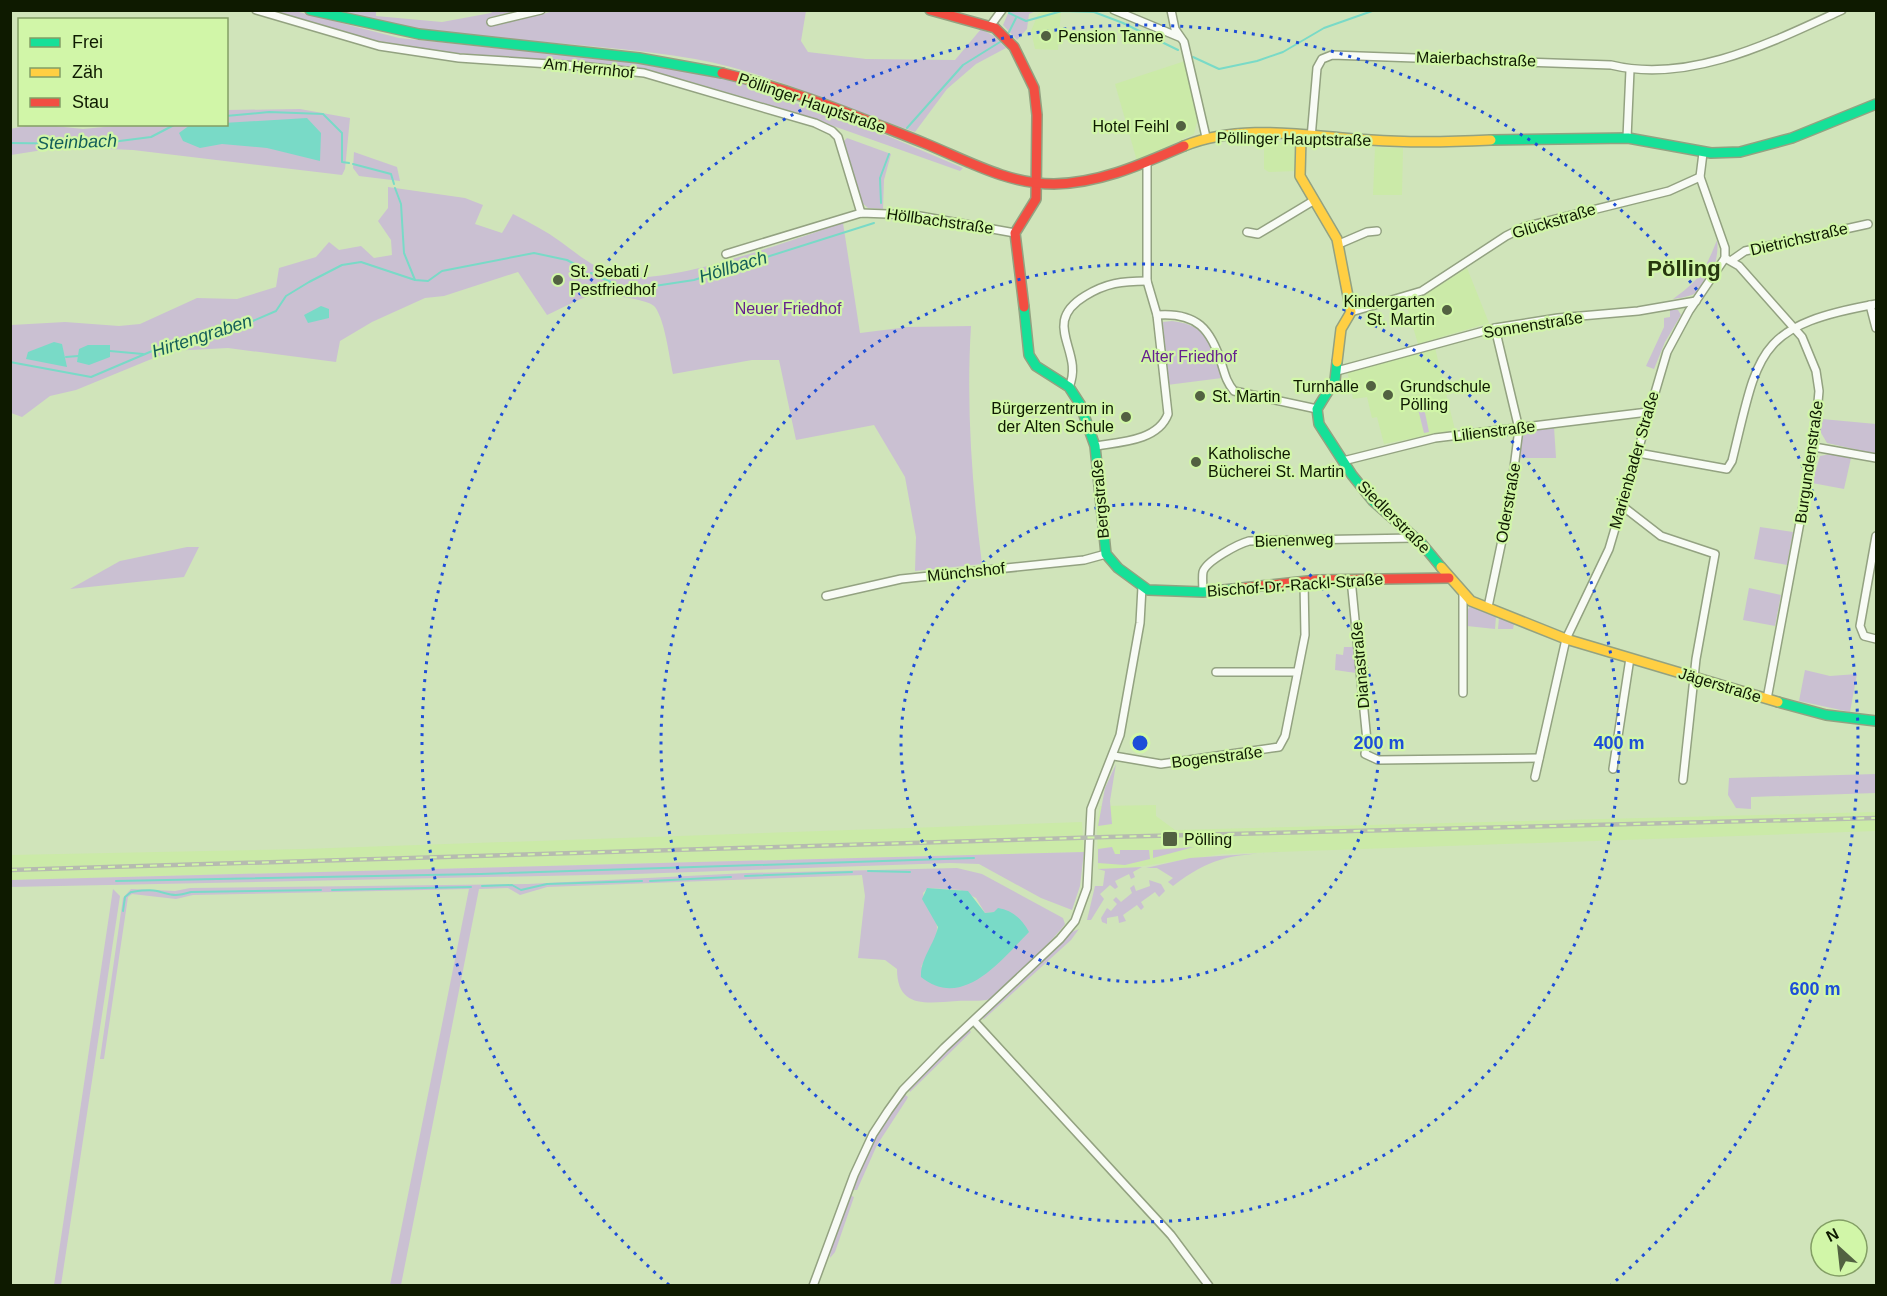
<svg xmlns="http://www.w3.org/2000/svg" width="1887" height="1296" font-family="Arial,sans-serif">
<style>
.built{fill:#cbeaa8}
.green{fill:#cac0d2;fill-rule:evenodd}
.water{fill:#79dac7}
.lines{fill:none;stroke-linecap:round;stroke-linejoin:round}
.stream{stroke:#79dac7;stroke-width:2}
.street-casing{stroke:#93a281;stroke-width:10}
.fast-casing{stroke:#93a281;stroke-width:12}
.slow-casing{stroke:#93a281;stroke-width:12}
.jam-casing{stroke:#93a281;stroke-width:12}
.street{stroke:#f8fbf5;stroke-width:7}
.fast{stroke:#16e098;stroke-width:9}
.slow{stroke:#ffcf43;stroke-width:9}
.jam{stroke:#f24e42;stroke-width:9}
.rail-casing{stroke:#b6bbb0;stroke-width:4.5}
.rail{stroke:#d1f6a8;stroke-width:2;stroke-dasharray:7;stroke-linecap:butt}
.ring{fill:none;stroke:#1d4ed8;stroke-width:3;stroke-dasharray:3 6}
.poi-dot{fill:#526141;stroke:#d1f6a8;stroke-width:2}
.labels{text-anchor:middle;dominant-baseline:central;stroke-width:4.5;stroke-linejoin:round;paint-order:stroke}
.poi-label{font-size:16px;fill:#0e1a00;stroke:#d1f6a8;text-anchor:start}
.street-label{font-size:16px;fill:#0e1a00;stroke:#d1f6a8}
.park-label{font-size:16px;fill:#65208f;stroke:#d1f6a8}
.water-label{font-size:18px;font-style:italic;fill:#145e59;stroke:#d1f6a8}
.district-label{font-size:22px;font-weight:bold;fill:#26370f;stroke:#d1f6a8}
.centre{fill:#1d4ed8;stroke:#d1f6a8;stroke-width:3}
.ring-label{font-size:18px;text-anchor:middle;font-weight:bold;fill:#1d4ed8;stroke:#d1f6a8;stroke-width:4.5;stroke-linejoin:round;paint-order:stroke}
</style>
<rect width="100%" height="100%" fill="#d0e4ba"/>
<g class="built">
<polygon points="1046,11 1061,11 1058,50 1035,49 1031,31 1038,14"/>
<polygon points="1185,61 1198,118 1194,134 1137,161 1115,84"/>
<polygon points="1264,139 1295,144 1296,171 1269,172 1264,169"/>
<polygon points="1375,147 1403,148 1402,195 1373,195"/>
<polygon points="1467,268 1489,323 1418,344 1405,300 1437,287"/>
<polygon points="1435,348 1455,430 1384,444 1377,417 1372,418 1367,397 1353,399 1347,371"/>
<polygon points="1156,805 1156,816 1175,830 1876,812 1876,831 1222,854 1130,868 1098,869 1097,824 1100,806"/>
<polygon points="1082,822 1084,852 11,880 10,855 303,849"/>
</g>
<g class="green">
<path d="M559 10 806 11 801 41 808 52 866 59 955 60 981 29 994 36 1006 48 976 64 947 89 915 132C841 107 771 73 695 59 573 38 449 44 330 11H376V16L442 22 491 13 493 11H516L491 17 486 22 488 26Z"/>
<polygon points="265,11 295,11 399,38 650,64 742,83 772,97 836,114 963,168 960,171 794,112 660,73 602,65 432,51 361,38"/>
<polygon points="1009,11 1036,11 1029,14 1027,29 1017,40 1003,25"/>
<polygon points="300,109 350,118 345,169 342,175 133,150 62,147 11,155 10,129 36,124 83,129 135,124 226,124 227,110"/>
<polygon points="847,138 891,154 884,180 883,209 868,208 861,202 843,142"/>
<polygon points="354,152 397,167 400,181 359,176 353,168"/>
<path d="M388 187 465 198 483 205 475 224 502 233 513 214C529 222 546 231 561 242 578 255 595 268 616 275 663 289 793 239 843 223L860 333 908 327 971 326C966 406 972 485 982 564L915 571 916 537 905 477 874 425 796 440 779 360H752L673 374C669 356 665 321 655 307 649 298 598 293 589 296 574 301 560 309 547 315L518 272 444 296 425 298 372 322 340 341 336 362 228 348 171 351 76 390 50 396 22 417 11 413V325L65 322 119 326 140 324 197 298 237 299 276 287 279 268 316 257 329 242 339 250 361 246 374 258 392 255 391 240 378 221 388 208Z"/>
<path d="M1717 240C1720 257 1710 287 1692 295 1686 297 1679 298 1673 299 1700 280 1705 270 1717 240Z"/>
<polygon points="1670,310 1678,310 1681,315 1665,342 1654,369 1646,366 1664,327 1664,318 1670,317"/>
<path d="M1172 321C1208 325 1214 346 1222 378L1167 385 1163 322Z"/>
<polygon points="1423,403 1429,432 1424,433 1417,405"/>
<polygon points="1822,419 1876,424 1876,454 1827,443 1820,431"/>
<polygon points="1554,427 1556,458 1520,458 1522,432"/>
<polygon points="1830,454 1851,458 1844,489 1812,483 1820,456"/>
<polygon points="1760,527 1793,532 1787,565 1754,559"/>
<polygon points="187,547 199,547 184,577 70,589 120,561"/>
<polygon points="1749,588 1781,595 1775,626 1743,620"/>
<polygon points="1470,606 1496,617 1495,629 1467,626 1467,611"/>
<polygon points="1499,618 1514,624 1513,629 1498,629"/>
<polygon points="1344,647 1355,647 1356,673 1335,670 1336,654 1343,655"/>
<polygon points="1805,670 1830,676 1857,674 1850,712 1799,701"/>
<polygon points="1116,764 1110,801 1112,824 1098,826 1105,788"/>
<polygon points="1876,774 1876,793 1751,797 1751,809 1736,808 1728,795 1729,778"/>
<polygon points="1112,847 1115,854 1120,854 1120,850 1149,850 1150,859 1125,865 1098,863 1098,849"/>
<polygon points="1194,847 1153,858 1153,850"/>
<polygon points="1084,852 1080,886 1072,910 1041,898 979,864 950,863 635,874 10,887 11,880"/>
<path d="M1280 852C1233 855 1212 856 1173 886L1168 882 1173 878 1157 868H1146L1190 858Z"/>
<polygon points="1142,867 1133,872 1135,877 1131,879 1129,874 1115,881 1118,887 1115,889 1110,885 1100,894 1104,899 1091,920 1087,920 1095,886 1103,886 1105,871 1098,869"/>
<path d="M957 868 982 874 1063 918 1065 924C1059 934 1000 994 990 999 981 1002 966 1000 957 1001 927 1003 897 1009 897 969L885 960 858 958 865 896 862 875 547 887 520 895 508 888 479 889 401 1285H390L469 889 193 895 176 899 132 894 128 897 104 1059H100L123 898 131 889 175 891 190 888 528 884 747 873ZM928 888 960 890 976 898 985 913 994 912 921 967C929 952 942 935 935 918 929 906 926 911 923 893Z"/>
<polygon points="1149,880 1161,884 1165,891 1159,897 1155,892 1141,902 1144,907 1141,910 1137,905 1123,915 1126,921 1119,923 1118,916 1107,918 1107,924 1102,922 1101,918 1107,908 1111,911 1117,904 1113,900 1116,897 1121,902 1132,893 1130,888 1134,885 1136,891 1150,886"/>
<polygon points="113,889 120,896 61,1285 54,1285"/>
<polygon points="1079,929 1071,940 983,1020 985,1013 997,1001 1072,932"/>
<polygon points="969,1030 971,1032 910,1092 908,1088"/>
<path d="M904 1094 908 1097 907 1099 877 1145 857 1190H852C855 1159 886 1119 904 1094Z"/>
<polygon points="849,1195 854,1197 835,1252 830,1258 831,1247"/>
</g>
<g class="water">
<polygon points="307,118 321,133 320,161 267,148 222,144 200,148 183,141 179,133 190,125"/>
<polygon points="321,306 329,309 329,318 308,323 304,315"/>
<polygon points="54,342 62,344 67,367 26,359 28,352"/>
<polygon points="88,345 110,345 110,357 89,365 77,362 79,349"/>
<path d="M927 888 968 891 985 913 994 912 998 908C1012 910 1022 919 1029 932 1002 959 963 1011 921 977 920 959 934 945 938 927L922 899Z"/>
</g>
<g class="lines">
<g class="stream">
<polyline points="1009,13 1026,21 1062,11 1094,12 1123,23 1178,50"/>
<polyline points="1009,32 1016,18"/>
<polyline points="1193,57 1219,69 1257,61 1283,52 1324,28 1375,10"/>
<polyline points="226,116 269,112 323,114 342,133 342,162 349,163"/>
<polyline points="907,128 963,65 1000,42"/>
<polyline points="10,143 96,144 151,137 176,124"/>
<polyline points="353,164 391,174 394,184"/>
<polyline points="395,188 401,204 404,253 415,280"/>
<polyline points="881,203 880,178 889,154"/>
<polyline points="591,273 628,290 694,280 874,223"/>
<polyline points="110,351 143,354"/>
<polyline points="66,357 78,356"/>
<polyline points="10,362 91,377 171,343 225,333 276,311 286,296 309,282 342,265 361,262 415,280 428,281 442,271 534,253 567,260 584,269"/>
<polyline points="868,871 910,872"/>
<polyline points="745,876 852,872"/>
<polyline points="116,881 481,874 974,858"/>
<polyline points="650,881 731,877"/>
<polyline points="482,886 512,885 521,890 547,884 642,881"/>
<polyline points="332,890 471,887"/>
<path d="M123 911 125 897 131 892C138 891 149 889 157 891 173 895 174 897 191 892L321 890"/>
</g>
<defs>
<g id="street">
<polyline points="256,10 379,46 459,58 580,66 644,73 815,123 832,131 838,137 861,213"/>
<polyline points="1114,10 1179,37"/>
<polyline points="1171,10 1175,29 1184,42 1206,137"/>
<polyline points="491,22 541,10"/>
<polyline points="991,25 1002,10"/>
<path d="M1311 138 1317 68 1322 59 1332 55 1611 65C1690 84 1772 42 1842 10"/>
<polyline points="1627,138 1630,70"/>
<polyline points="1247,232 1258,234 1313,201"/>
<polyline points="1339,244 1367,232 1377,231"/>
<polyline points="726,254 861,213 914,215 1015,233"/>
<polyline points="1725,258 1739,266 1802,337 1816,371 1819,391 1814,447 1767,699"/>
<polyline points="1732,260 1745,251 1868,224"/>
<polyline points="1870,305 1876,328"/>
<polyline points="1351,312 1422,291 1506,236 1524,227 1669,191 1700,177"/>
<path d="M1157 315C1197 312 1211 329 1222 365 1225 375 1227 383 1234 391L1317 409"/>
<polyline points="1337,371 1495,328 1558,318 1638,311 1696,301"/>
<path d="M1069 387C1085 351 1039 324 1085 296 1106 283 1122 281 1147 281"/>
<path d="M1095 446C1120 442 1158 441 1168 414L1157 315 1147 281V163"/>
<polyline points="1814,447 1876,458"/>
<path d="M1638 453 1727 469 1732 461C1759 351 1755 326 1876 304"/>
<polyline points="1343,461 1435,438 1648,412"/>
<polyline points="1621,505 1661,536 1715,554 1696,659 1683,780"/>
<polyline points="1876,536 1860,626 1864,636 1876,639"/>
<polyline points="1351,579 1367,741 1365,754 1378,760 1539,758"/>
<path d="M1203 592C1203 586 1202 577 1203 572 1206 561 1238 544 1249 541L1415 538"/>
<polyline points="1463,595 1463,693"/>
<polyline points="826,596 901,579 1084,560 1106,554"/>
<polyline points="1488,607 1509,507 1519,429 1495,328"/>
<polyline points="1216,672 1297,672"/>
<polyline points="1114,756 1161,764 1279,747 1285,736 1305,635 1304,582"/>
<polyline points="1613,769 1630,658"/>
<polyline points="1535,777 1566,639 1609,549 1667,352 1689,311 1725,258 1725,248 1700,177 1703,153"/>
<polyline points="974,1021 1171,1235 1209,1286"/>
<polyline points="813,1286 854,1175 873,1134 888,1111 903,1090 944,1048 1060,939 1075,921 1087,888 1091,809 1120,735 1140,623 1142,587"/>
</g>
<g id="fast">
<polyline points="310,10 419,34 639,58 722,73"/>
<polyline points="1491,140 1628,138 1711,153 1740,152 1792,138 1876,104"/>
<polyline points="1024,307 1029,355 1036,366 1069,387 1080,404 1095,446 1106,554 1118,568 1148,590 1203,592 1233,589"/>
<polyline points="1337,362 1335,380 1317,409 1319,424 1352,475 1373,501 1422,544 1441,567"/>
<polyline points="1778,702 1826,715 1876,721"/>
</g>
<g id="slow">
<polyline points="1301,137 1300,176 1337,239 1351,312 1341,329 1337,362"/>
<path d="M1184 146C1242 122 1311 137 1371 140 1411 143 1451 142 1491 140"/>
<polyline points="1441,567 1471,601 1566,639 1778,702"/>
</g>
<g id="jam">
<polyline points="930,10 995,28 1014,47 1034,88 1037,115 1036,199 1015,233 1024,307"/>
<path d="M722 73C792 89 858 117 924 143 966 160 1007 184 1054 184 1101 183 1142 164 1184 146"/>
<polyline points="1233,589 1317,580 1449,578"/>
</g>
</defs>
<use href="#street" class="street-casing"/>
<use href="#fast" class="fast-casing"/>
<use href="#slow" class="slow-casing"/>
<use href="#jam" class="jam-casing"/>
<use href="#street" class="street"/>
<use href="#fast" class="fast"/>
<use href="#slow" class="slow"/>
<use href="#jam" class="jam"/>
<defs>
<polyline id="rail" points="10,870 1107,837 1876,818"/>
</defs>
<use href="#rail" class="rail-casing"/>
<use href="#rail" class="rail"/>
</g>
<g class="ring">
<circle cx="1140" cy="743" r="239"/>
<circle cx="1140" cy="743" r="479"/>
<path d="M669 1285A718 718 0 1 1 1611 1285"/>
</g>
<g class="poi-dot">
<circle cx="1046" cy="36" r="6"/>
<circle cx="1181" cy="126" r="6"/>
<circle cx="558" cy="280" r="6"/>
<circle cx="1447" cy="310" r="6"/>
<circle cx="1371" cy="386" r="6"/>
<circle cx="1388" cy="395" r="6"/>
<circle cx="1200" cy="396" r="6"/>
<circle cx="1126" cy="417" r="6"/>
<circle cx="1196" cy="462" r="6"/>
<rect x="1162" y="831" width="16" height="16" rx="3"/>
</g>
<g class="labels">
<g class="poi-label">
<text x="1058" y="36">Pension Tanne</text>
<text x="1169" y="126" text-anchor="end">Hotel Feihl</text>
<text x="570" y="271">St. Sebati /<tspan x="570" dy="18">Pestfriedhof</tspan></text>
<text x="1435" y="301" text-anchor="end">Kindergarten<tspan x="1435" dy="18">St. Martin</tspan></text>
<text x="1359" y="386" text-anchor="end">Turnhalle</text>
<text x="1400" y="386">Grundschule<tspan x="1400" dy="18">Pölling</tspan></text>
<text x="1212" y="396">St. Martin</text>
<text x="1114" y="408" text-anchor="end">Bürgerzentrum in<tspan x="1114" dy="18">der Alten Schule</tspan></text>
<text x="1208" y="453">Katholische<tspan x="1208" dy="18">Bücherei St. Martin</tspan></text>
<text x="1184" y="839">Pölling</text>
</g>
<g class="street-label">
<text transform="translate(1476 59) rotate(2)">Maierbachstraße</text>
<text transform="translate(589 68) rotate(6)">Am Herrnhof</text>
<text transform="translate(812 103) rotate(19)">Pöllinger Hauptstraße</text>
<text transform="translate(1294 139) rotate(1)">Pöllinger Hauptstraße</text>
<text transform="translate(940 221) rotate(8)">Höllbachstraße</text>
<text transform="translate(1554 221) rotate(-17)">Glückstraße</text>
<text transform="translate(1799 239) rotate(-13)">Dietrichstraße</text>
<text transform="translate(1533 325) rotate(-9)">Sonnenstraße</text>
<text transform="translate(1494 431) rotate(-7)">Lilienstraße</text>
<text transform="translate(1634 460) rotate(-74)">Marienbader Straße</text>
<text transform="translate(1809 462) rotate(-82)">Burgundenstraße</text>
<text transform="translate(1100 499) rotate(-95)">Bergstraße</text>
<text transform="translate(1508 503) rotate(-80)">Oderstraße</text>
<text transform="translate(1394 517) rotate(45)">Siedlerstraße</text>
<text transform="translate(1294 540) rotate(-2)">Bienenweg</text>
<text transform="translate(966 572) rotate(-6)">Münchshof</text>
<text transform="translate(1295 585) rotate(-4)">Bischof-Dr.-Rackl-Straße</text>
<text transform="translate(1360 665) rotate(-95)">Dianastraße</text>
<text transform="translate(1720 685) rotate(17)">Jägerstraße</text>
<text transform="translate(1217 757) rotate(-7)">Bogenstraße</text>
</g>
<g class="park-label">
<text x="788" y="308">Neuer Friedhof</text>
<text x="1189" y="356">Alter Friedhof</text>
</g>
<g class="water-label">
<text transform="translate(77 142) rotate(-2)">Steinbach</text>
<text transform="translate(733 267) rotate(-17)">Höllbach</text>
<text transform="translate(202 336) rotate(-18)">Hirtengraben</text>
</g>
<g class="district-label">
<text x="1684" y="268">Pölling</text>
</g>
</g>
<circle cx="1140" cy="743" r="9" class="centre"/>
<g class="ring-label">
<text x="1379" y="749">200 m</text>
<text x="1619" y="749">400 m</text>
<text x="1815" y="995">600 m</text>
</g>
<rect width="1887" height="1296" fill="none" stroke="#0e1a00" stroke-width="24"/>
<rect x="18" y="18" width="210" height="108" fill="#d1f6a8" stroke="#839e65" stroke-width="1.5"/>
<rect x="30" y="38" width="30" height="9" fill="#16e098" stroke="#839e65" stroke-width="1.5"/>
<text x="72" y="48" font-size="18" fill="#0e1a00">Frei</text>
<rect x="30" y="68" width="30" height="9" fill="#ffcf43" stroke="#839e65" stroke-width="1.5"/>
<text x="72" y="78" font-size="18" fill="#0e1a00">Zäh</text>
<rect x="30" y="98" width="30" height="9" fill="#f24e42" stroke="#839e65" stroke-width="1.5"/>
<text x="72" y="108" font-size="18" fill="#0e1a00">Stau</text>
<g transform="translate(1839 1248) rotate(333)"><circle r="28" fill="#d1f6a8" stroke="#839e65" stroke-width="1.5"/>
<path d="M0-4.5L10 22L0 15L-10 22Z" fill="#526141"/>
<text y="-9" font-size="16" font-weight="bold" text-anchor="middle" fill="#0e1a00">N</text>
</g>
</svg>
